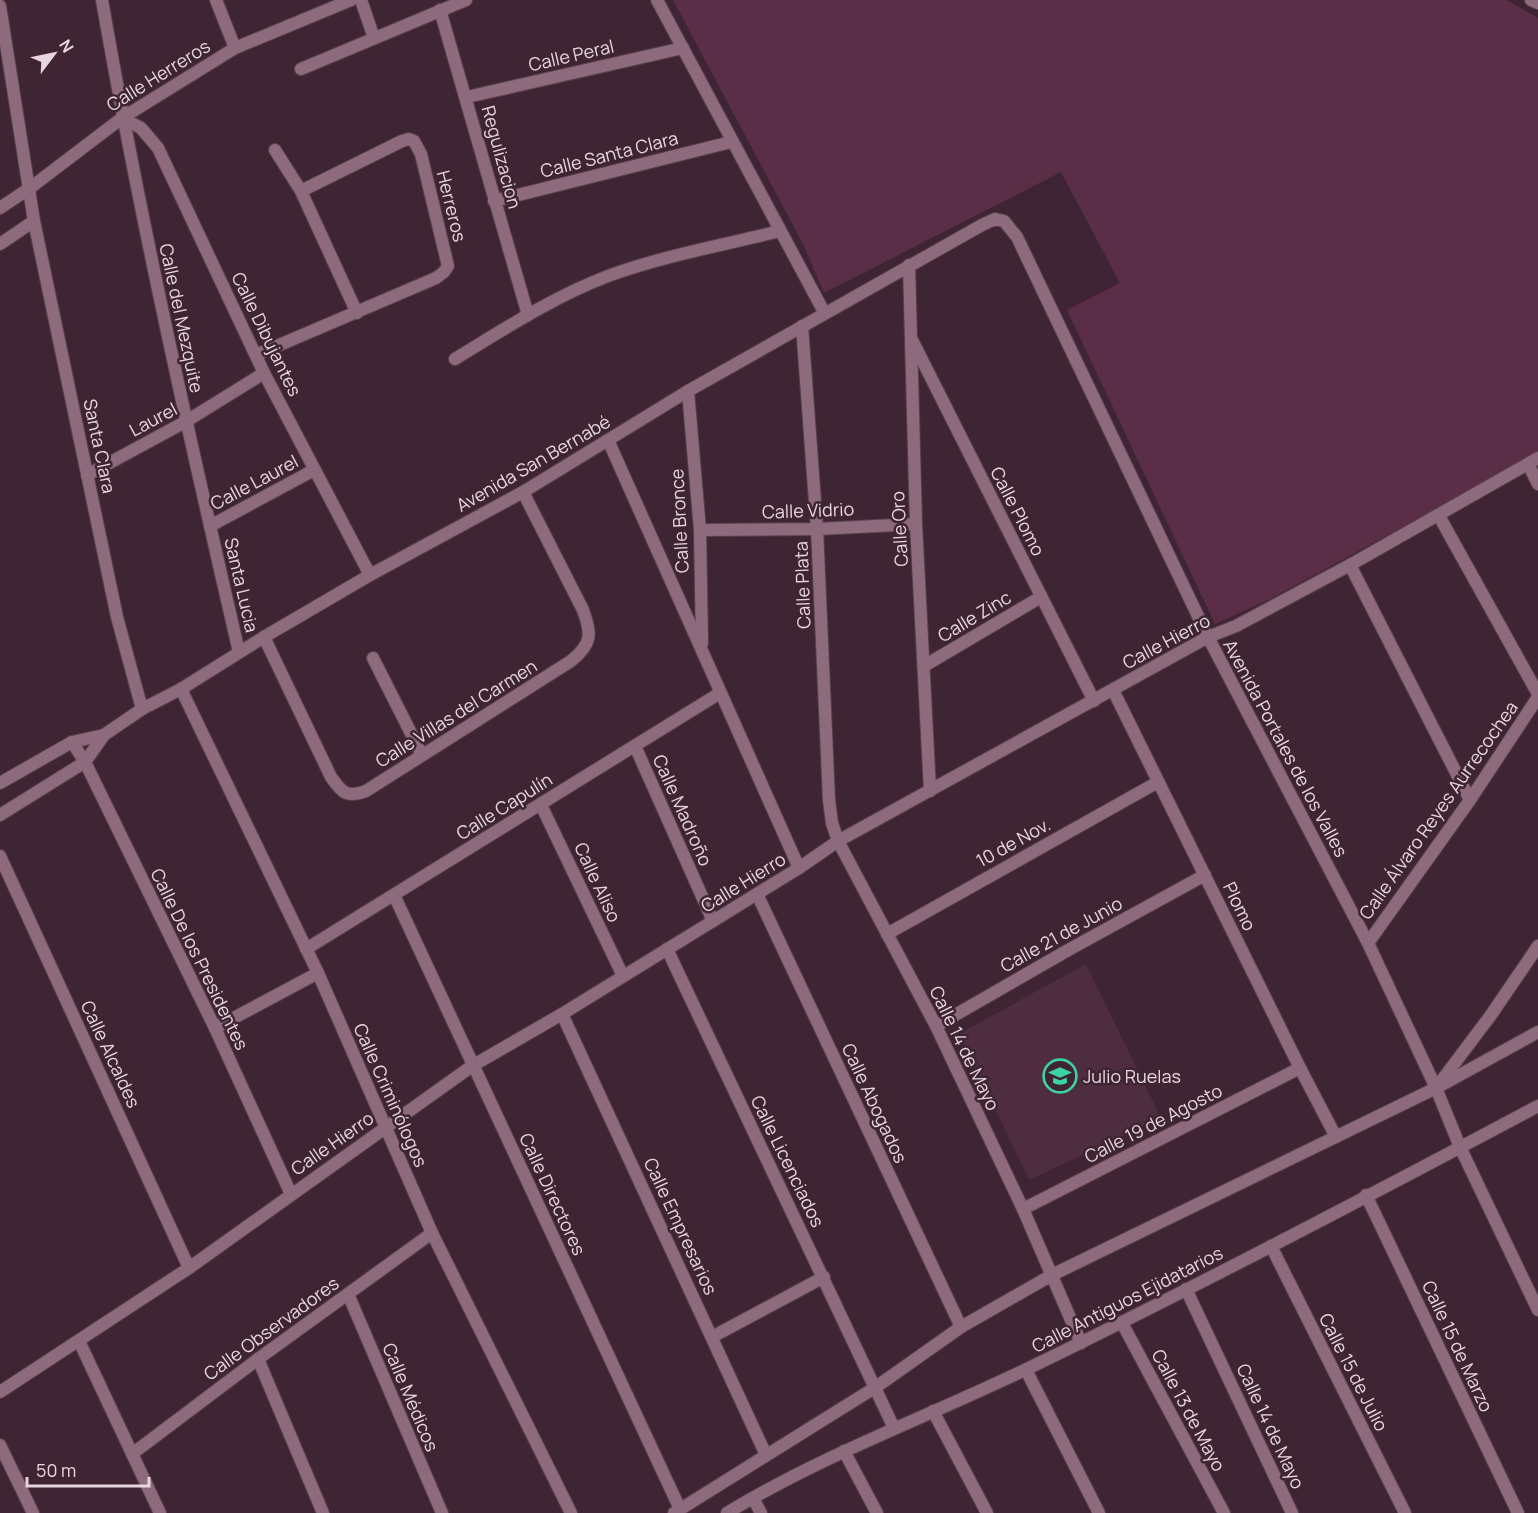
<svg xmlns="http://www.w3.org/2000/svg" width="1538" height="1513" font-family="Manrope,sans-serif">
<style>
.built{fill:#4d2d3f}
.green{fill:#5a2e47}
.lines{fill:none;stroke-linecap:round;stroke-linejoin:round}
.minor-casing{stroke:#5a414f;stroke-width:14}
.tertiary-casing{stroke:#5a414f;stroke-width:14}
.minor{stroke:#8d6b7d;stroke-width:12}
.tertiary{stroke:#8d6b7d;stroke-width:12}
.labels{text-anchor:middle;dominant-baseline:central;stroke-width:5;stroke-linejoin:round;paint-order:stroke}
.street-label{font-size:18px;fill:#e8d6df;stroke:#3f2533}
.poi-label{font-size:18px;fill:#e8d6df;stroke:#3f2533;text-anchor:start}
</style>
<rect width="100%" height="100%" fill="#3f2533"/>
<polygon class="built" points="1086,964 1161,1118 1029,1180 959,1034"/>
<polygon class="green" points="673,0 1507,0 1538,18 1538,454 1268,600 1215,624 1067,310 1120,283 1061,172 824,293 803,244"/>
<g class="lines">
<defs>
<g id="minor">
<path d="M102 0C140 219 189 436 239 652"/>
<polyline points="216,0 235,48"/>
<polyline points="361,0 374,38"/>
<polyline points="657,0 824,312"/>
<polyline points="1531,0 1538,3"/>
<polyline points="0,6 34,221 117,617 142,709"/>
<polyline points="440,10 528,315"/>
<polyline points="301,69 466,0"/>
<polyline points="467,97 683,48"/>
<polyline points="122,118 141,128 158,148 264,373 370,575"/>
<polyline points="275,150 301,191 357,313"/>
<polyline points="494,201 731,142"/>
<polyline points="0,208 30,188 122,118 235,48 351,0"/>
<polyline points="0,244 34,221"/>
<polyline points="909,265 916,524 930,791"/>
<polyline points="802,326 817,529 829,800 832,823 838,841 936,1026 1023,1209 1081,1343"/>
<polyline points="912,340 1094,701"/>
<polyline points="256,355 436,278 444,272 448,266 421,154 414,141 409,139 402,141 301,191"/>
<path d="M455 359C504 329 553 297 608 276 663 256 723 245 780 231"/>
<polyline points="688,391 700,530 702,643"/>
<polyline points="608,440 799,868"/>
<polyline points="1528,464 1538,484"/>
<polyline points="87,475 185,422 264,373"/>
<polyline points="1439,516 1538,694"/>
<polyline points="210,526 314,470"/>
<polyline points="700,530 817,529 916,524"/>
<polyline points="1350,565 1470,800"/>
<path d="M264 637 331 777C342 793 347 798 366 791L571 661C592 644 592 634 583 610L523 492"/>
<polyline points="373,658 422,755"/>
<polyline points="924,666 1041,597"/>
<polyline points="181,689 318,973 432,1233 571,1513"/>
<polyline points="1113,690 1300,1068 1336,1137"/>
<polyline points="72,742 85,762 215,1028 291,1194"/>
<polyline points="635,746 713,921"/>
<polyline points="0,783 72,742 104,735"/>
<polyline points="541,805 623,976"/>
<polyline points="0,815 85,762 104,735 142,709 181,689 264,637 370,575 523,492 688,391 982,225 995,219 1004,221 1017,237 1208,637 1368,943 1436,1088 1460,1147 1538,1310"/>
<polyline points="0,856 189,1268"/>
<polyline points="757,894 961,1327"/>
<polyline points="394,895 680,1509"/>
<polyline points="887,934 1158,782"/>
<polyline points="1368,943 1470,800 1538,697"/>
<polyline points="306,949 720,693"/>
<polyline points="667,949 894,1428"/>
<polyline points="562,1014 766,1455"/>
<polyline points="936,1026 1070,949 1205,875"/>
<polyline points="215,1028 318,973"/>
<polyline points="1436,1088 1491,1015 1538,946"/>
<polyline points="1366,1195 1518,1513"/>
<polyline points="1023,1209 1300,1068"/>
<polyline points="1271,1246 1405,1513"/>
<polyline points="1186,1289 1292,1513"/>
<polyline points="348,1294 442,1513"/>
<polyline points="1122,1323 1224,1513"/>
<polyline points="712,1337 824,1277"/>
<polyline points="79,1341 160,1513"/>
<polyline points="258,1359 323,1513"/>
<polyline points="1026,1370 1099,1513"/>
<polyline points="0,1392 189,1268 472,1066 562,1014 713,921 799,868 838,841 1208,637 1236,626 1350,565 1538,458"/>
<polyline points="933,1411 987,1513"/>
<polyline points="0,1445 33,1513"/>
<polyline points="844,1451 877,1513"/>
<polyline points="132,1454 258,1359 432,1233"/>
<polyline points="753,1498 761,1513"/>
</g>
<g id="tertiary">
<polyline points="674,1513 876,1387 961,1327 1052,1275 1436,1088 1538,1032"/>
<path d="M727 1513C824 1454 930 1416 1031 1367 1202 1284 1371 1195 1538 1106"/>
</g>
</defs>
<use href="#minor" class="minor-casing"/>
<use href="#tertiary" class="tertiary-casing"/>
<use href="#minor" class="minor"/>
<use href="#tertiary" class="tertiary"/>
</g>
<defs>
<symbol id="school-ring" viewBox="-11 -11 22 22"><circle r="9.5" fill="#3f2533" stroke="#3dd4a3" stroke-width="1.5"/><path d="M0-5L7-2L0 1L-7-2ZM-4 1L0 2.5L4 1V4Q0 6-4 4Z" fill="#3dd4a3"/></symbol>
</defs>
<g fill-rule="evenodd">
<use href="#school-ring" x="1041" y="1057" width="38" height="38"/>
</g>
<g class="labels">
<g class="street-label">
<text transform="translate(571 55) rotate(-13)">Calle Peral</text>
<text transform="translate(158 75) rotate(-32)">Calle Herreros</text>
<text transform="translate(609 154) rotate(-14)">Calle Santa Clara</text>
<text transform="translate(502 157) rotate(75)">Regulizacion</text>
<text transform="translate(452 206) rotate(76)">Herreros</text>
<text transform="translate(182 318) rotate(78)">Calle del Mezquite</text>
<text transform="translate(267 334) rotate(64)">Calle Dibujantes</text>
<text transform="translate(153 419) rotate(-28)">Laurel</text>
<text transform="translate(100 446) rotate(78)">Santa Clara</text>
<text transform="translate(533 463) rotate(-30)">Avenida San Bernabé</text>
<text transform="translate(254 482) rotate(-28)">Calle Laurel</text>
<text transform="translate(808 510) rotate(-2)">Calle Vidrio</text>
<text transform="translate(1018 511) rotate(63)">Calle Plomo</text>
<text transform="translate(679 521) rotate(-93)">Calle Bronce</text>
<text transform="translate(899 529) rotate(-93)">Calle Oro</text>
<text transform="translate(242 585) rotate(77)">Santa Lucia</text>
<text transform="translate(802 585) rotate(-92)">Calle Plata</text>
<text transform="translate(974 616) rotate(-31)">Calle Zinc</text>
<text transform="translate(1166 641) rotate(-28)">Calle Hierro</text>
<text transform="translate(456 713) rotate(-32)">Calle Villas del Carmen</text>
<text transform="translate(1286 748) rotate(62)">Avenida Portales de los Valles</text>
<text transform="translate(504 806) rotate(-32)">Calle Capulín</text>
<text transform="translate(683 810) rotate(66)">Calle Madroño</text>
<text transform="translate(1438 810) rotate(-55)">Calle Álvaro Reyes Aurrecochea</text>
<text transform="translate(1013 842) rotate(-29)">10 de Nov.</text>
<text transform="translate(598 882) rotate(65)">Calle Aliso</text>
<text transform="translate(743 882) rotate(-32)">Calle Hierro</text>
<text transform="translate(1240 906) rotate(64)">Plomo</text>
<text transform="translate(1061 934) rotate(-29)">Calle 21 de Junio</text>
<text transform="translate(200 959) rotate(64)">Calle De los Presidentes</text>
<text transform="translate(965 1048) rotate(64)">Calle 14 de Mayo</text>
<text transform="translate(111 1054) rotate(65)">Calle Alcaldes</text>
<text transform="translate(391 1095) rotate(66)">Calle Criminólogos</text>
<text transform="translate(875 1103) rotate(65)">Calle Abogados</text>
<text transform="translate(1153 1123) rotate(-27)">Calle 19 de Agosto</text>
<text transform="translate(332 1143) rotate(-35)">Calle Hierro</text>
<text transform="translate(788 1161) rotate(64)">Calle Licenciados</text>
<text transform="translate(553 1194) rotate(65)">Calle Directores</text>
<text transform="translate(681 1226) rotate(65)">Calle Empresarios</text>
<text transform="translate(1127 1299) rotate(-27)">Calle Antiguos Ejidatarios</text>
<text transform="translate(271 1328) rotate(-36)">Calle Observadores</text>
<text transform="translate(1458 1346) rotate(65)">Calle 15 de Marzo</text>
<text transform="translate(1354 1372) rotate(63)">Calle 15 de Julio</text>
<text transform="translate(411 1397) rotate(67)">Calle Médicos</text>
<text transform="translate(1189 1410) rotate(62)">Calle 13 de Mayo</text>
<text transform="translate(1271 1426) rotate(65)">Calle 14 de Mayo</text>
</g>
<g class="poi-label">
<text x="1083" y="1076">Julio Ruelas</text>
</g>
</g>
<g transform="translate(54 54) rotate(58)" stroke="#3f2533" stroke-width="4.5" paint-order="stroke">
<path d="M0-4.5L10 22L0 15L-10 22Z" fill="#e8d6df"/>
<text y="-9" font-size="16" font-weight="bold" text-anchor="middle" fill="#e8d6df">N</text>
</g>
<path d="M27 1477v9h122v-9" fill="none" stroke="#e8d6df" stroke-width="3"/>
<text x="36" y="1477" font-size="18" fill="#e8d6df" stroke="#3f2533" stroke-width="4.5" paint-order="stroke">50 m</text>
</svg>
